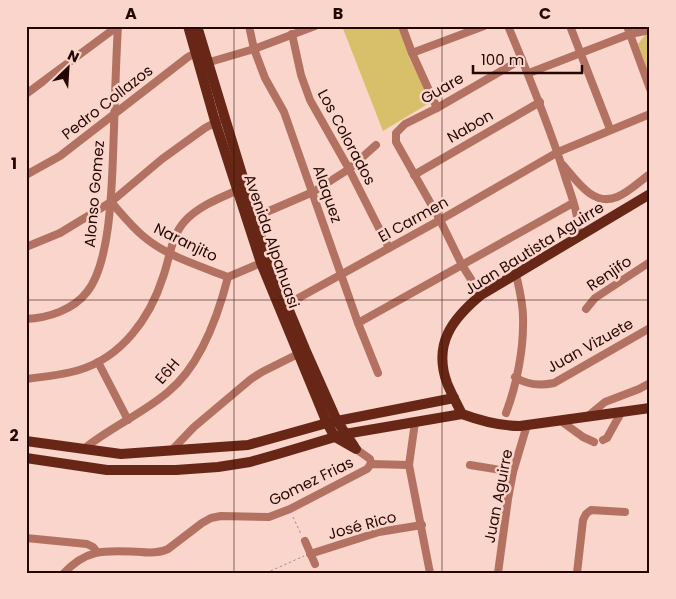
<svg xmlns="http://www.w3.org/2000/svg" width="676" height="599" font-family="Poppins,sans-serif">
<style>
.green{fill:#d7c069}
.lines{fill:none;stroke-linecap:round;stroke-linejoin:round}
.path{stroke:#ae8c84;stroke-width:1;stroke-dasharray:2.5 2.5;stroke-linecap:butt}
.minor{stroke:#b37261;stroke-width:8}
.major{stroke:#682716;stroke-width:10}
.grid{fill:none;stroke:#250702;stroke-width:1;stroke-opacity:0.55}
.labels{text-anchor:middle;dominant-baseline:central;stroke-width:5;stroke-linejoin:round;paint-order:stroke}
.street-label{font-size:15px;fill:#250702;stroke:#f9d5cb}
.neatline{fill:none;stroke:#250702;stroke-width:2}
.grid-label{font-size:16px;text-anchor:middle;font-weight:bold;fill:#250702}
</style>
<rect width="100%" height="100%" fill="#f9d5cb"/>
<g class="green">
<polygon points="342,26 399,26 409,57 431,102 383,131"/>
<polygon points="645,35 650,35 650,80 638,44"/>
</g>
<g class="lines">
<g class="path">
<polyline points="293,517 301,534"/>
<polyline points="266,573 304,556"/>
</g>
<g class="minor">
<polyline points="249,26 254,49 265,78 284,112 358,323 378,373"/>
<polyline points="402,26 412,53 437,108"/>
<path d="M508 26C529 76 549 125 565 176 571 196 582 219 576 239"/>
<polyline points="570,26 610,129"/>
<polyline points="627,26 650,89"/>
<polyline points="292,34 301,75 310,100 349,169 389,248"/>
<polyline points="412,53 484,26"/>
<polyline points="203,64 254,49 315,26"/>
<polyline points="529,73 630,34 650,30"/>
<polyline points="26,94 118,26"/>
<path d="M563 165C576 180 593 207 617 197 629 192 640 181 650 174"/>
<polyline points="26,175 60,156 188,57 199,51"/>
<polyline points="414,175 540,102"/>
<path d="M111 202C121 213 131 226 143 236 166 256 200 266 228 277L261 263"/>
<polyline points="255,217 313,192 349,169 376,145"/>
<polyline points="26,247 60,233 111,202 162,159 205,128 220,120"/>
<polyline points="481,295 462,265 440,220 396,142 396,133 405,124 437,108 522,59"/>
<polyline points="284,306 440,220 558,152 650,114"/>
<polyline points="586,309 595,298 650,262"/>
<path d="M26 319C48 318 73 310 87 292 113 260 112 170 114 129 115 95 116 60 118 26"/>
<polyline points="358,323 573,203"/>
<polyline points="98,362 128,420"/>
<path d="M515 377C527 385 540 386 554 383L650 328"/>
<path d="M26 379C44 377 62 375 79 370 122 357 150 318 163 277 170 258 171 236 185 221 199 206 220 198 238 190"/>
<path d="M506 413C517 384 524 348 523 317 523 303 519 288 516 274"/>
<polyline points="588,416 605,402 639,389 650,383"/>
<polyline points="561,421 583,437 594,442"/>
<polyline points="415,422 409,465 430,573"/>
<polyline points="603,440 607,438 622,411"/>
<path d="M85 448C111 427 142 414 168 392 200 366 218 316 228 277"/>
<polyline points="356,449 370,459 371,464"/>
<polyline points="171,451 194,427 251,379 262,372 298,354"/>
<polyline points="470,465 513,472"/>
<polyline points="26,538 87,544 93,547 97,552"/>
<polyline points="305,541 315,564"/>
<polyline points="310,554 379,532 422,525"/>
<path d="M64 573C89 547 107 551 141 552 150 553 159 553 168 549L202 523 211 518 221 516 269 517 290 509 367 469 371 464 409 465"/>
<polyline points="498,573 508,499 513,472 527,425"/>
<polyline points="577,573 583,520 586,514 591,510 625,512"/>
</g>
<g class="major">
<polyline points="188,26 215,121 261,263 327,423 335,437 356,449"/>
<polyline points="197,26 268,260 305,349 337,421 354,446"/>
<path d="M650 194 481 295C452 319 433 344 447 383 451 393 457 404 462 414 481 421 500 426 520 426L650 408"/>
<polyline points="26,441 121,454 248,445 327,423 454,398"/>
<polyline points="26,458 107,470 176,470 218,467 250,462 278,454 345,434 462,414"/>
</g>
</g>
<path class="grid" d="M234 26V573M442 26V573M26 300H650"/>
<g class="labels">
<g class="street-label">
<text transform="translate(442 88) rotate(-30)">Guare</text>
<text transform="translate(107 102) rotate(-38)">Pedro Collazos</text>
<text transform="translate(470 126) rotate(-30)">Nabon</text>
<text transform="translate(347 137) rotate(62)">Los Colorados</text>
<text transform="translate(94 194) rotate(-85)">Alonso Gomez</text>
<text transform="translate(328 194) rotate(71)">Alaquez</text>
<text transform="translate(413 219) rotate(-29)">El Carmen</text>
<text transform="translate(272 241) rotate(71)">Avenida Alpahuasi</text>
<text transform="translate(186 242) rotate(26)">Naranjito</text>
<text transform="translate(534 248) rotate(-32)">Juan Bautista Aguirre</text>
<text transform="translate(609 273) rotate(-34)">Renjifo</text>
<text transform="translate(590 345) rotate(-29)">Juan Vizuete</text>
<text transform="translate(167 371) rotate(-49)">E6H</text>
<text transform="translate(311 481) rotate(-26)">Gomez Frias</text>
<text transform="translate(498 496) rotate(-79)">Juan Aguirre</text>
<text transform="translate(362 525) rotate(-15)">José Rico</text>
</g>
</g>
<rect width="676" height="599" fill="none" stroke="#f9d5cb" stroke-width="55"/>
<g transform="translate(68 68) rotate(25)" stroke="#f9d5cb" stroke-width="4" paint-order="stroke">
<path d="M0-4L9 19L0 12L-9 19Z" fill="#250702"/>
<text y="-8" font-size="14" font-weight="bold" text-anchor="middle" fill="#250702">N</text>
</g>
<path d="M473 65v8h109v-8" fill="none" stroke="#250702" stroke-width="2.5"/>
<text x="481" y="65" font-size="15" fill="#250702" stroke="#f9d5cb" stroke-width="4" paint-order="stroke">100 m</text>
<rect x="28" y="28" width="620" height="544" class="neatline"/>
<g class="grid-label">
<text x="131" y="19">A</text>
<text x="338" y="19">B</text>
<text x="545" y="19">C</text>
<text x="14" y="169">1</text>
<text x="14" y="441">2</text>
</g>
</svg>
